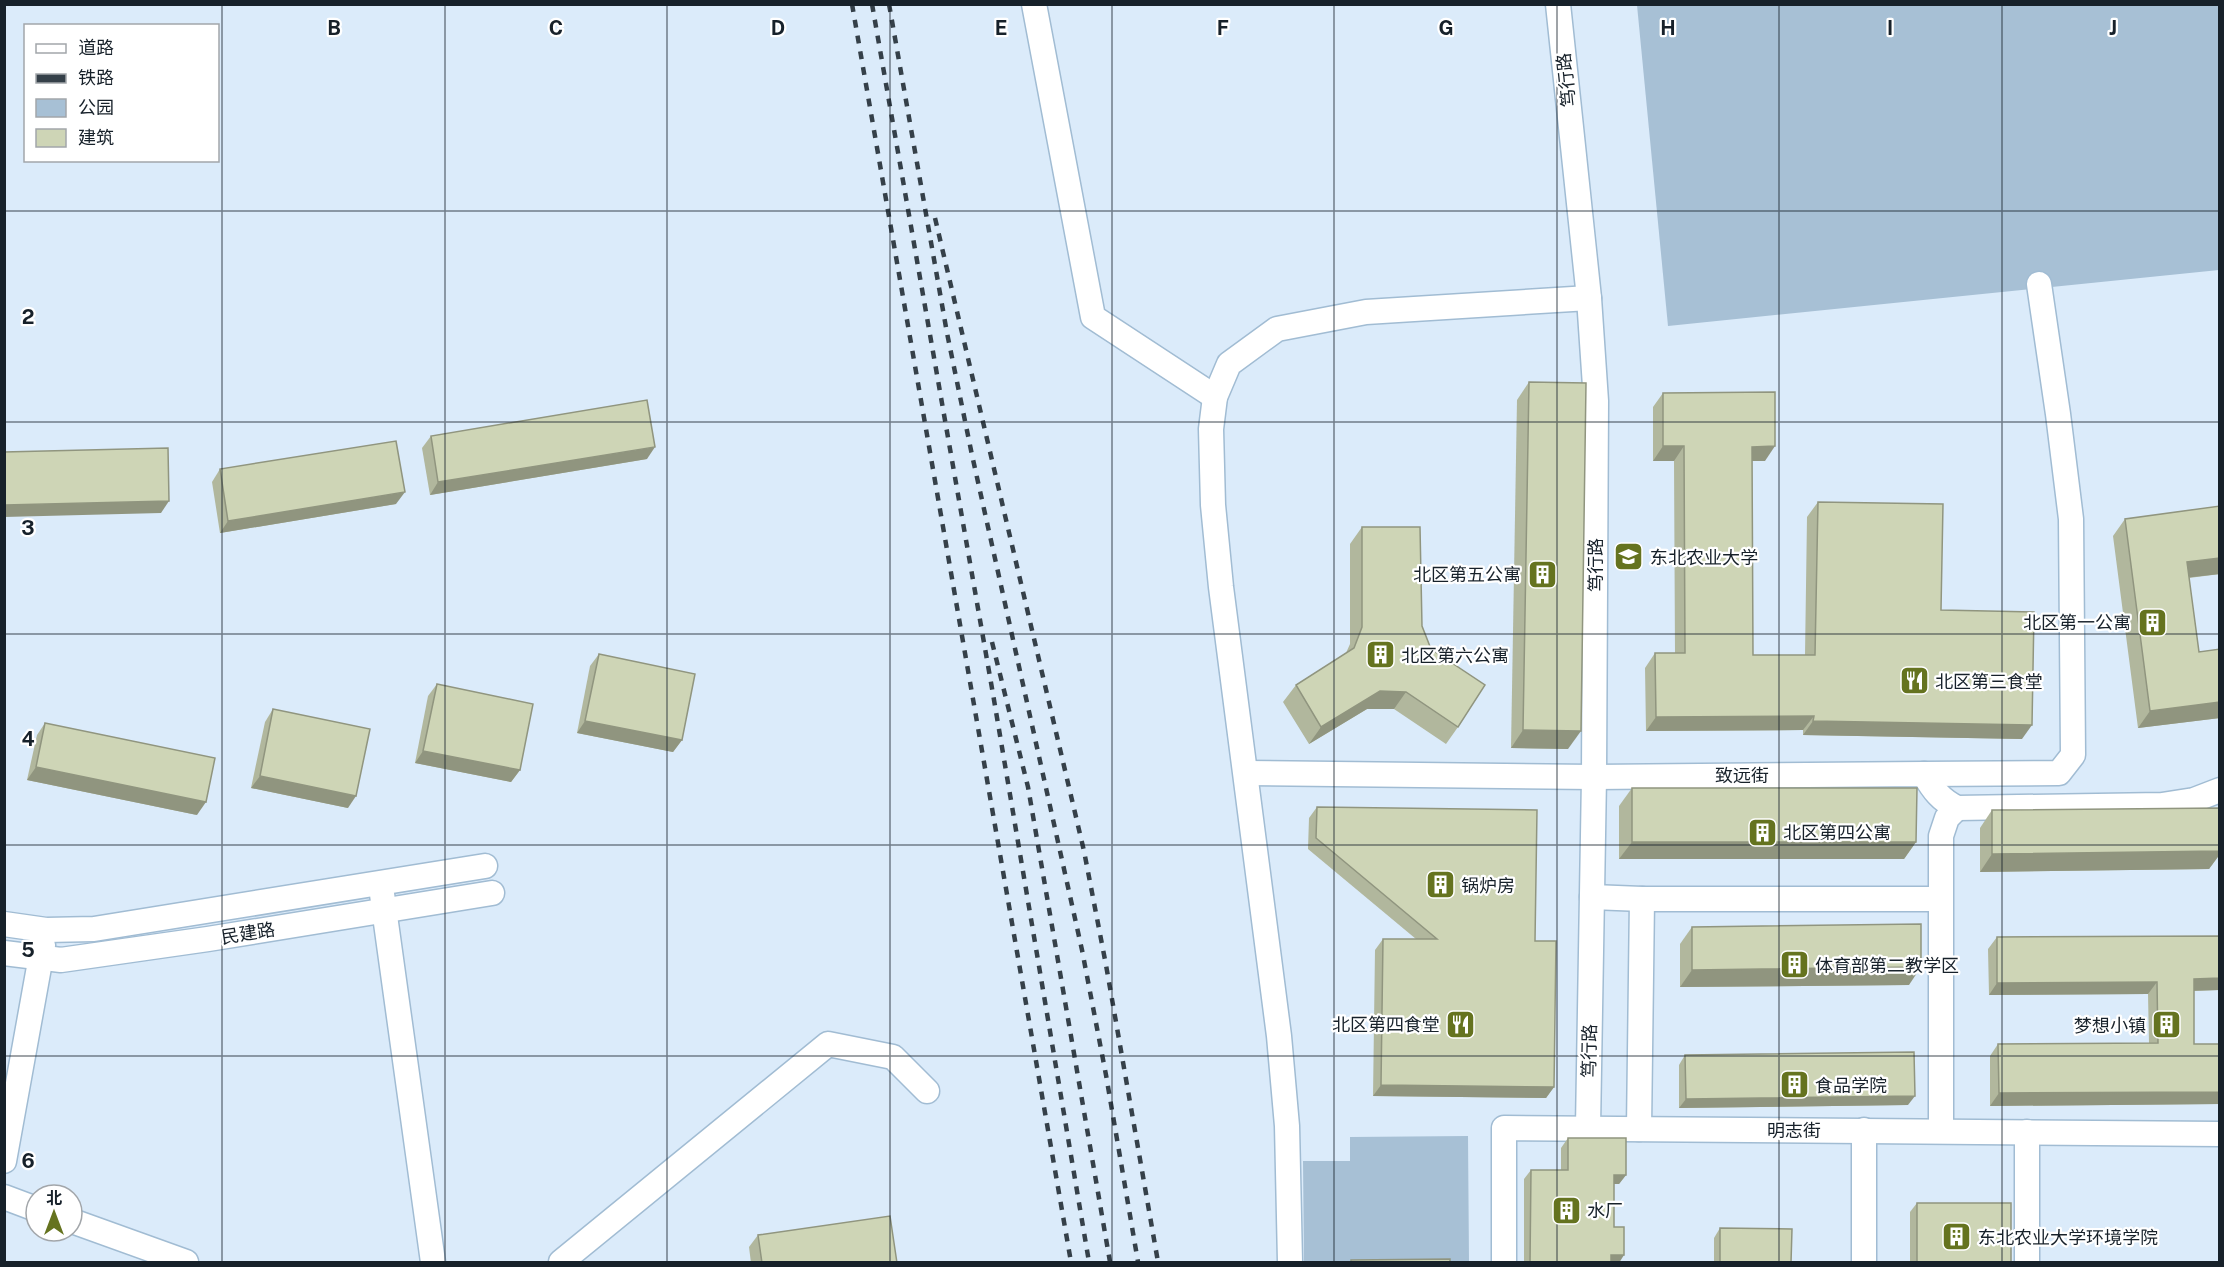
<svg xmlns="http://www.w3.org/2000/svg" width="2224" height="1267" font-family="'Public Sans','Noto Sans SC',sans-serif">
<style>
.green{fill:#a7c0d5}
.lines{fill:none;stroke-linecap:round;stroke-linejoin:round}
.minor-casing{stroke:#a1bcd3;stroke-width:27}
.minor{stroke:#fff;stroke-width:24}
.rail{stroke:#354049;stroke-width:4.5;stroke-dasharray:8 8;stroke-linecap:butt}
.wall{fill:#b1b79d}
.shaded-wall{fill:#90957f}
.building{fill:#ced5b6;stroke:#90957f;stroke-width:1.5}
.grid{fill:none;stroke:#17212a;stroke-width:1.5;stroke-opacity:0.55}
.labels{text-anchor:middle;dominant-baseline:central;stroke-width:4.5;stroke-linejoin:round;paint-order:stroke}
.street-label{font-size:18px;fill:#17212a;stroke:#fff}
.poi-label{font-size:18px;fill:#17212a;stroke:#fff;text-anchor:start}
.grid-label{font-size:20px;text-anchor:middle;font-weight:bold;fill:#17212a;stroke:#fff;stroke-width:4.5;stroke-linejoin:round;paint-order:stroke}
</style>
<rect width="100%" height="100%" fill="#dbebfa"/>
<g class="green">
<polygon points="1637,5 2219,5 2219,270 1668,326"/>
<polygon points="1468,1136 1469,1262 1304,1262 1303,1161 1350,1161 1350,1137"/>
</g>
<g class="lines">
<defs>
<g id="minor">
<polyline points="1034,4 1093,317 1215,397"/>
<polyline points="1558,4 1589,298 1596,401 1594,777 1588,1127"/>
<path d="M1246 773 1594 777 1924 774C1933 790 1941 800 1957 808L2162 805 2194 800 2220 790"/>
<polyline points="1924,774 2059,773 2073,755 2071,519 2058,414 2039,284"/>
<polyline points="382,894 433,1262"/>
<polyline points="1592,897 1642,899 1940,899"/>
<polyline points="4,924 46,930 94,929 485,866"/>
<polyline points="4,953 61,960 208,939 492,893"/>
<polyline points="1639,1129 1642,899"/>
<polyline points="1941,1131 1941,836 1947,818 1957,808"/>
<polyline points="2027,1132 2027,1262"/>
<polyline points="4,1161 43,945"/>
<polyline points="4,1197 36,1209"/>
<polyline points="72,1221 186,1262"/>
<polyline points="561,1262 828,1044 893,1057 927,1091"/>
<polyline points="1290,1262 1287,1126 1279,1036 1221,587 1213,505 1211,429 1215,397 1229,364 1277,329 1366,312 1589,298"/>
<polyline points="1504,1262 1504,1128 2220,1134"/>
<polyline points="1864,1262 1864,1130"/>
</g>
</defs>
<use href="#minor" class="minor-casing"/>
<use href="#minor" class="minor"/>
<g class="rail">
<polyline points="852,4 1071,1262"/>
<polyline points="872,4 993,694 1089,1262"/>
<polyline points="889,4 947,333 972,455 1082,950 1106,1075 1138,1262"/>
<polyline points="935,218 1084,851 1106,965 1158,1262"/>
<polyline points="992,642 1028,787 1110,1262"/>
</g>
</g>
<g class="wall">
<polygon points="1529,382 1568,749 1511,748 1517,400"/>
<polygon points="1663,393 1765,461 1752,461 1753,655 1805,655 1807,517 1818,502 1941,610 2022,739 1803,735 1803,730 1646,731 1645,668 1655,653 1675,653 1674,461 1653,461 1653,407"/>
<polygon points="431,436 647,459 430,495 422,448"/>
<polygon points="220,469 396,504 220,533 212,482"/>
<polygon points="2220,506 2220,574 2189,578 2199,652 2220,649 2220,718 2138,728 2113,536 2125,519"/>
<polygon points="1362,527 1422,626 1458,727 1446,744 1394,709 1367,709 1309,744 1283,702 1296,685 1346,653 1350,644 1350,544"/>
<polygon points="599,654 682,740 673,752 577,733 590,666"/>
<polygon points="437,684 520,770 511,782 415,763 428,696"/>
<polygon points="273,709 348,808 251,788 265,722"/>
<polygon points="45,723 197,815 27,780 37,735"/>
<polygon points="1632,788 1916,842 1904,859 1619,859 1619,806"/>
<polygon points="1317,807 1535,941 1554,1087 1546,1098 1373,1096 1375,950 1383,939 1416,939 1308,849 1309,818"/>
<polygon points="2220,808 2220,854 2209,869 1980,872 1980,828 1992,810"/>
<polygon points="1692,927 1909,985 1680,987 1680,944"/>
<polygon points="2220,936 2220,989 2219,990 2194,991 2194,1044 2220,1044 2220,1104 1990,1106 1990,1056 1998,1044 2149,1043 2148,994 1989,995 1988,949 1997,937"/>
<polygon points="1685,1055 1908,1105 1679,1108 1679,1065"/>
<polygon points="1568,1138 1626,1175 1619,1184 1614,1184 1614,1227 1619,1263 1524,1263 1524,1179 1531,1170 1561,1170 1561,1148"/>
<polygon points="1917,1203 2011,1263 1910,1263 1910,1212"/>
<polygon points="1720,1228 1791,1263 1714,1263 1714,1238"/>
<polygon points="758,1235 897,1263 751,1263 749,1247"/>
</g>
<g class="shaded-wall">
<polygon points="1663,446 1684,446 1674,461 1653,461"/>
<polygon points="1775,446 1765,461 1742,461 1752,447"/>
<polygon points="655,447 647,459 430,495 438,482"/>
<polygon points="405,492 396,504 220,533 228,521"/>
<polygon points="169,501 161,513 4,517 4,505"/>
<polygon points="2220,558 2220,574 2175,579 2187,562"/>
<polygon points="1380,691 1406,692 1394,709 1367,709 1309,744 1321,727"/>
<polygon points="2220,702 2220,718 2138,728 2150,711"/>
<polygon points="1814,716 1803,730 1646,731 1656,717"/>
<polygon points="585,721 682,740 673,752 577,733"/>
<polygon points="1813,721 2032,725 2022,739 1803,735"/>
<polygon points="1523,730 1581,731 1568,749 1511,748"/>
<polygon points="423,751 520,770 511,782 415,763"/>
<polygon points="36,767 206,802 197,815 27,780"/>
<polygon points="260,776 356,796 348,808 251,788"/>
<polygon points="1632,842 1916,842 1904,859 1619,859"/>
<polygon points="2220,851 2220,854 2209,869 1980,872 1992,854"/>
<polygon points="1921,967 1909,985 1680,987 1692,970"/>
<polygon points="2220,978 2220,989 2219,990 2185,991 2194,979"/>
<polygon points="2157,982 2148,994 1989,995 1997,983"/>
<polygon points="1381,1085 1554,1087 1546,1098 1373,1096"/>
<polygon points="2220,1092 2220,1104 1990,1106 1999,1093"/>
<polygon points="1915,1096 1908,1105 1679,1108 1686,1099"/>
<polygon points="1614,1175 1626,1175 1619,1184 1607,1184"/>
<polygon points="1611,1255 1624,1255 1619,1263 1606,1263"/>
</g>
<g class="building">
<polygon points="1529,382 1586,383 1581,731 1523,730"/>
<polygon points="1775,392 1775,446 1752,447 1753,655 1815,655 1818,502 1943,504 1941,610 2034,612 2032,725 1813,721 1814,716 1656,717 1655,653 1685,653 1684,446 1663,446 1663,393"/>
<polygon points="647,400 655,447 438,482 431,436"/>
<polygon points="396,441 405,492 228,521 220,469"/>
<polygon points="168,448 169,501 4,505 4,452"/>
<polygon points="2220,506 2220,558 2187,562 2199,652 2220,649 2220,702 2150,711 2125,519"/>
<polygon points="1362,527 1420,527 1422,626 1431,649 1485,685 1458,727 1406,692 1380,691 1321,727 1296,685 1354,648 1362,627"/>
<polygon points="599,654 695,674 682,740 585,721"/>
<polygon points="437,684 533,704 520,770 423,751"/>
<polygon points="273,709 370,729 356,796 260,776"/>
<polygon points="45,723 215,758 206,802 36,767"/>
<polygon points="1632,788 1917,788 1916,842 1632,842"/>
<polygon points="1317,807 1537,810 1535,941 1556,941 1554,1087 1381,1085 1383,939 1437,939 1316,838"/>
<polygon points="2220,808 2220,851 1992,854 1992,810"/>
<polygon points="1921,924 1921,967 1692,970 1692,927"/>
<polygon points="2220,936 2220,978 2194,979 2194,1044 2220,1044 2220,1092 1999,1093 1998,1044 2158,1043 2157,982 1997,983 1997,937"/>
<polygon points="1914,1052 1915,1096 1686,1099 1685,1055"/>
<polygon points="1568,1138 1626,1138 1626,1175 1614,1175 1614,1227 1624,1227 1624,1255 1611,1255 1611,1263 1530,1263 1531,1170 1568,1170"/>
<rect x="1917" y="1203" width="94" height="60"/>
<polygon points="890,1216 897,1263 762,1263 758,1235"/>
<polygon points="1720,1228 1792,1229 1791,1263 1720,1263"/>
<polygon points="1450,1259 1450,1263 1351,1263 1351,1260"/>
</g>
<path class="grid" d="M222 4V1262M445 4V1262M667 4V1262M890 4V1262M1112 4V1262M1334 4V1262M1557 4V1262M1779 4V1262M2002 4V1262M4 211H2220M4 422H2220M4 634H2220M4 845H2220M4 1056H2220"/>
<defs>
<symbol id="university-square" viewBox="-11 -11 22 22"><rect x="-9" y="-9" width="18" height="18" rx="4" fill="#65731f" stroke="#fff"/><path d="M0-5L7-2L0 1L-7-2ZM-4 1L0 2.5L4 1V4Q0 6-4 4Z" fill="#fff"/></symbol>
<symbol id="building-square" viewBox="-11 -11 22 22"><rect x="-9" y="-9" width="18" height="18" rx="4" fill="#65731f" stroke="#fff"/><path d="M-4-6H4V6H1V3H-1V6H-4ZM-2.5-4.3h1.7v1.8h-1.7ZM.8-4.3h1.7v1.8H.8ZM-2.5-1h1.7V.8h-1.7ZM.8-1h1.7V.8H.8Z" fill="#fff"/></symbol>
<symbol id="restaurant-square" viewBox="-11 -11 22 22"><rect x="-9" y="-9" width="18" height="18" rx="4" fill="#65731f" stroke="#fff"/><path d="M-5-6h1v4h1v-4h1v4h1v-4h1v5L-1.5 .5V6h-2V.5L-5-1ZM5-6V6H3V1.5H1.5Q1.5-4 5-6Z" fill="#fff"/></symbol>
</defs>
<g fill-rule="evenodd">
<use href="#university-square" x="1612" y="540" width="33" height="33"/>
<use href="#building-square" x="1526" y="558" width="33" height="33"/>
<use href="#building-square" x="2136" y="606" width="33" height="33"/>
<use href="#building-square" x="1364" y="638" width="33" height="33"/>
<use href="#restaurant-square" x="1898" y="664" width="33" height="33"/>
<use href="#building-square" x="1746" y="816" width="33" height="33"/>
<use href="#building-square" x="1424" y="868" width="33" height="33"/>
<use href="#building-square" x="1778" y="948" width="33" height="33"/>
<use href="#restaurant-square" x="1444" y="1008" width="33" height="33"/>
<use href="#building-square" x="2150" y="1008" width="33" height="33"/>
<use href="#building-square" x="1778" y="1068" width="33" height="33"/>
<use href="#building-square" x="1550" y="1194" width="33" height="33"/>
<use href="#building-square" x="1940" y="1220" width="33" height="33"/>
</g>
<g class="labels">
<g class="street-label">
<text transform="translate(1566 80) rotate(-96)">笃行路</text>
<text transform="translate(1595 565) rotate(-90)">笃行路</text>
<text x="1742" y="775">致远街</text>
<text transform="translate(248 933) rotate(-9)">民建路</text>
<text transform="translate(1589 1051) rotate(-89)">笃行路</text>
<text x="1794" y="1130">明志街</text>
</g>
<g class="poi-label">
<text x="1650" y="557">东北农业大学</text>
<text x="1521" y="574" text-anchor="end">北区第五公寓</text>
<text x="2131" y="622" text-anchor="end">北区第一公寓</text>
<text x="1401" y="655">北区第六公寓</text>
<text x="1935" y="681">北区第三食堂</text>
<text x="1783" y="832">北区第四公寓</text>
<text x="1461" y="885">锅炉房</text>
<text x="1815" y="965">体育部第二教学区</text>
<text x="1440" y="1024" text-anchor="end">北区第四食堂</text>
<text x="2146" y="1025" text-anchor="end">梦想小镇</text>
<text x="1815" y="1085">食品学院</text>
<text x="1587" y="1210">水厂</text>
<text x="1978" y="1237">东北农业大学环境学院</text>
</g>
</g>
<g class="grid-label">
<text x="334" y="35">B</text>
<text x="556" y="35">C</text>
<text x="778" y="35">D</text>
<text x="1001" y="35">E</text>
<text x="1223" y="35">F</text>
<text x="1446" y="35">G</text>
<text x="1668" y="35">H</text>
<text x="1890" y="35">I</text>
<text x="2113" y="35">J</text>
<text x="28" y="324">2</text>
<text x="28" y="535">3</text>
<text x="28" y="746">4</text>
<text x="28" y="957">5</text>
<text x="28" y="1168">6</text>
</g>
<rect width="2224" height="1267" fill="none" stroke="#17212a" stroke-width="12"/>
<rect x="24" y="24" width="195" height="138" fill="#ffffff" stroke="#a2a6aa" stroke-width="1.5"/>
<rect x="36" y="44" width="30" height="9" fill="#ffffff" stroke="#a2a6aa" stroke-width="1.5"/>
<text x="78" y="54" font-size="18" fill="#17212a">道路</text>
<rect x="36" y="74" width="30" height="9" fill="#354049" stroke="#a2a6aa" stroke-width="1.5"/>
<text x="78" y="84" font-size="18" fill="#17212a">铁路</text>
<rect x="36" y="99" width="30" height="18" fill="#a7c0d5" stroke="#a2a6aa" stroke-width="1.5"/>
<text x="78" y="114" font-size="18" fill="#17212a">公园</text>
<rect x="36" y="129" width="30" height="18" fill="#ced5b6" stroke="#a2a6aa" stroke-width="1.5"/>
<text x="78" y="144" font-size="18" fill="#17212a">建筑</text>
<g transform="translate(54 1213)"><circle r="28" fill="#ffffff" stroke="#a2a6aa" stroke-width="1.5"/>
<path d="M0-4.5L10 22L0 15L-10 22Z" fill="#65731f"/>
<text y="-9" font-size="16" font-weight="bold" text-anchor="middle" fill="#17212a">北</text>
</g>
</svg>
